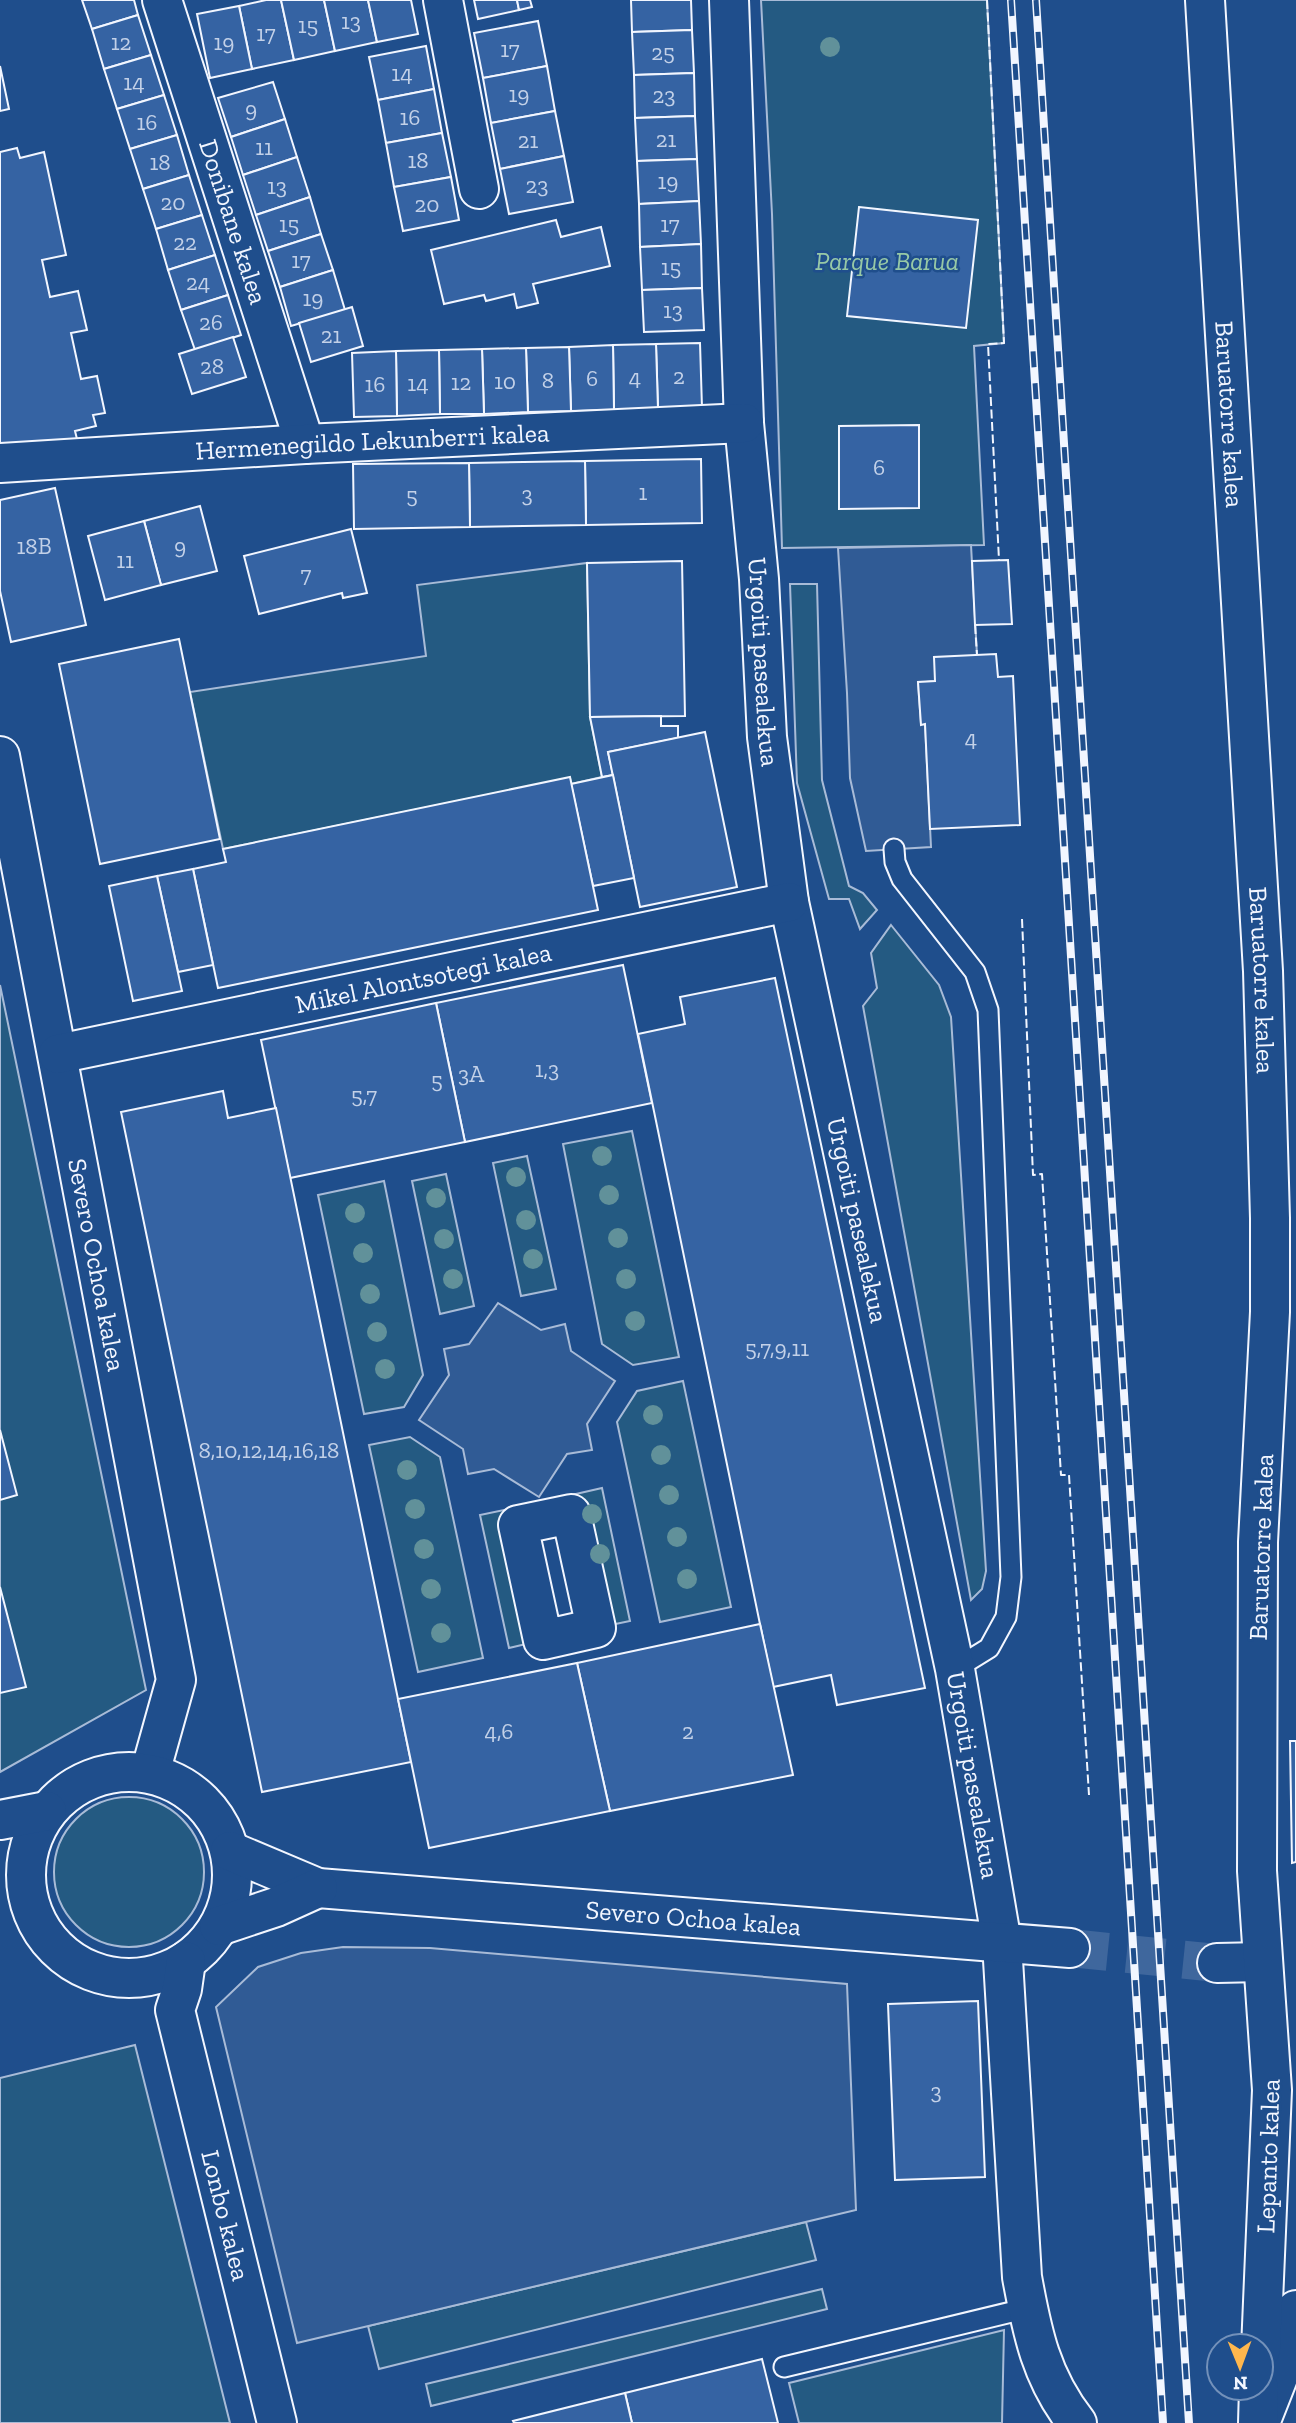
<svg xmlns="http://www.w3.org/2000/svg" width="1296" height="2423" font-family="'Zilla Slab',serif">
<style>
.green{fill:#245a82;stroke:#a8bbd7;stroke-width:2}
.parking{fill:#305b95;stroke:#a8bbd7;stroke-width:2}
.building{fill:#3563a3;stroke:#f2f6ff;stroke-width:2}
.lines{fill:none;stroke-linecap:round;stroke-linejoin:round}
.street-tunnel{stroke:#3f679d;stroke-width:38;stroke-dasharray:38 19;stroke-linecap:butt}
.lane-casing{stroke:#f2f6ff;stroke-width:23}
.street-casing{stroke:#f2f6ff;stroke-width:42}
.primary-casing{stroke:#f2f6ff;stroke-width:42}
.lane{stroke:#1f4e8c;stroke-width:19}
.street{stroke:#1f4e8c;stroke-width:38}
.primary{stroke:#1f4e8c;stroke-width:38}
.rail-casing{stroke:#f2f6ff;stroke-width:8}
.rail{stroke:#1f4e8c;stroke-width:5;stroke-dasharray:16;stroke-linecap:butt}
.fence{stroke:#f2f6ff;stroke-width:2;stroke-dasharray:9 3.5;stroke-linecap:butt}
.tree{fill:#61919a}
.labels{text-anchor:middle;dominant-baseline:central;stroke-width:5;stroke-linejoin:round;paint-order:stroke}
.number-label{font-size:23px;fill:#c3d1e8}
.street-label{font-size:26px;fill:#f2f6ff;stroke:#1f4e8c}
.park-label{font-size:26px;font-style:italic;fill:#97c8a6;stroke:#1f4e8c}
</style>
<rect width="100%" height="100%" fill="#1f4e8c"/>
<g class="green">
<polygon points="761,0 987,0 1004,343 974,346 984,545 782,548 772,214"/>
<polygon points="587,563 590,717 602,777 571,784 570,778 223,849 190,692 426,656 417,585"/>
<polygon points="790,584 817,584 822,780 849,886 863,893 877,910 860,929 849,899 829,899 797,783"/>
<polygon points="891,925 939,985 951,1017 986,1571 982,1589 971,1600 863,1006 877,988 871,953"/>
<polygon points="0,985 146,1690 0,1772"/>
<polygon points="632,1131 679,1357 633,1365 602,1344 563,1144"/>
<polygon points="527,1156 556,1289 521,1296 493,1163"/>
<polygon points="446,1174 474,1306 440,1314 412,1181"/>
<polygon points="384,1181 423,1375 404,1407 364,1414 318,1195"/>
<polygon points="683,1381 731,1607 660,1622 617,1422 637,1391"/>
<polygon points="410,1437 440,1457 483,1658 418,1672 369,1445"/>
<polygon points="602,1488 630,1621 596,1628 567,1496"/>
<polygon points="514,1508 543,1640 509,1648 480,1515"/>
<circle cx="129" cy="1872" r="75"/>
<polygon points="135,2045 230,2423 0,2423 0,2078"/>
<polygon points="806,2222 816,2260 379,2369 368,2326"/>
<polygon points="822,2289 827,2309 431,2406 426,2384"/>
<polygon points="1004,2330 1002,2423 799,2423 789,2383"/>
</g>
<g class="parking">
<polygon points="971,545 977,655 935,681 918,683 921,724 925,724 931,847 866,851 850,778 847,693 838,548"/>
<polygon points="498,1303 541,1330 565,1324 571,1351 615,1381 587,1424 592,1450 567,1454 539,1497 494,1469 468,1474 463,1449 419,1420 449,1375 444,1349 469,1344"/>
<polygon points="343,1947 430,1948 847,1984 856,2210 297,2343 216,2007 258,1967 301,1953"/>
</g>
<g class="building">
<polygon points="82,0 134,0 138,15 92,29"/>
<polygon points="266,0 281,0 294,60 252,69 239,6"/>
<polygon points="281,0 324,0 335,51 294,60"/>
<polygon points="324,0 368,0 377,42 335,51"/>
<polygon points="368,0 411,0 418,34 377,42"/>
<polygon points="474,0 517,0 519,10 478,19"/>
<polygon points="517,0 530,0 532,7 519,10"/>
<polygon points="631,0 691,0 692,30 632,32"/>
<polygon points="239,6 252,69 210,78 197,14"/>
<polygon points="138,15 151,55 104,69 92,29"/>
<polygon points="538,21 547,66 483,78 474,33"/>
<polygon points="692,30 694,73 634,75 632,32"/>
<polygon points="426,46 434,89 378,100 369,57"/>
<polygon points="151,55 164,95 117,109 104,69"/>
<polygon points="0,66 9,109 0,111"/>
<polygon points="547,66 555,111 491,123 483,78"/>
<polygon points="694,73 695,116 635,118 634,75"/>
<polygon points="273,82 285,119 231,137 218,98"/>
<polygon points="434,89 442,133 386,143 378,100"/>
<polygon points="164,95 177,135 130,149 117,109"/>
<polygon points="555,111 564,156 500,169 491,123"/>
<polygon points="695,116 697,159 637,161 635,118"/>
<polygon points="285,119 297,157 243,175 231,137"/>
<polygon points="442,133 451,177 394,187 386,143"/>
<polygon points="177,135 189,175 143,189 130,149"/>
<polygon points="17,148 20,158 44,152 66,255 42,260 50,297 78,291 87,330 71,333 81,379 97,376 105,413 93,415 96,426 75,431 77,439 0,456 0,152"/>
<polygon points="564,156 573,202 509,214 500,169"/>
<polygon points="297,157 310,197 256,215 243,175"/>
<polygon points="697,159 699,201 639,204 637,161"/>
<polygon points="189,175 202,215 156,229 143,189"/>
<polygon points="451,177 459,220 403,231 394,187"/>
<polygon points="310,197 321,234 268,251 256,215"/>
<polygon points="699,201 701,244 640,247 639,204"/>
<polygon points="859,207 978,220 966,328 847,316"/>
<polygon points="202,215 215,255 168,270 156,229"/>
<polygon points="556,220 561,237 601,227 610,266 533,284 538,303 517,308 514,294 486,301 484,295 444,304 431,250"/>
<polygon points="321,234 333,270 280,287 268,251"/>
<polygon points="701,244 702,288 642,290 640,247"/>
<polygon points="215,255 228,295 181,310 168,270"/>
<polygon points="333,270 345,310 291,326 280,287"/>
<polygon points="702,288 704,330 644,332 642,290"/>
<polygon points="228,295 241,335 195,350 181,310"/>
<polygon points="352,307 363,346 311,362 299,323"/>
<polygon points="233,337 246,377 192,394 179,354"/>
<polygon points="700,343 702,408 658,409 656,344"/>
<polygon points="656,344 658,409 614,410 613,345"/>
<polygon points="613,345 614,410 571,411 569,347"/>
<polygon points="569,347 571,411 528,412 526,348"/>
<polygon points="526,348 528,412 484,414 482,349"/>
<polygon points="482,349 484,414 440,414 439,350"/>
<polygon points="439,350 440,414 397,416 396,351"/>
<polygon points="396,351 397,416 354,417 352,353"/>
<polygon points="919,425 919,508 839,509 839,426"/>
<polygon points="701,459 702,523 586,525 585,461"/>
<polygon points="585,461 586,525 470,527 469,463"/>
<polygon points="469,463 470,527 354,529 353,464"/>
<polygon points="55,488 86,625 11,642 0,591 0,500"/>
<polygon points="200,506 217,571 161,585 144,521"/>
<polygon points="144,521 161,585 105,600 88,536"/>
<polygon points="351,529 367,593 343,598 342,593 259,614 244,556"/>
<polygon points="1008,560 1012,624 975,625 972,561"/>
<polygon points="682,561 685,716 590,717 587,563"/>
<polygon points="179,639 220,839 100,864 59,664"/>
<polygon points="996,654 998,677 1013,676 1020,825 930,829 925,724 921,725 918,682 935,681 934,657"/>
<polygon points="661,716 661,726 678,726 678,738 608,752 613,775 602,777 590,717"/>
<polygon points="705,732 737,887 640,907 608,752"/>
<polygon points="613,775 634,878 593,886 571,784"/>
<polygon points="570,777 598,910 218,988 193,869 226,862 223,849"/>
<polygon points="193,869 213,965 178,972 157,876"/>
<polygon points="157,876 182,991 133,1001 109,886"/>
<polygon points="623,965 652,1103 465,1142 436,1003"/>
<polygon points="775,978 925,1688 837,1705 831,1675 773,1687 638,1034 685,1024 680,997"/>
<polygon points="436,1003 465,1142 290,1178 261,1040"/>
<polygon points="223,1091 228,1118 276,1108 411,1762 262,1792 121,1112"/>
<polygon points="0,1430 17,1495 0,1500"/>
<polygon points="0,1587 26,1687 0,1693"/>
<polygon points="760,1624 793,1775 610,1811 577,1663"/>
<polygon points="577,1663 610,1811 429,1848 398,1699"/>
<polygon points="1290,1741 1296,1741 1296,1862 1292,1863"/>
<polygon points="978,2001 985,2177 895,2180 888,2004"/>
<polygon points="762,2359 778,2423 632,2423 625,2393"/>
<polygon points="625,2393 632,2423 514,2423 513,2421"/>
</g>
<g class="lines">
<polyline class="street-tunnel" points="1070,1948 1217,1963"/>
<defs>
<g id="lane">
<polyline points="894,849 895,862 902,879 975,972 988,1010 1011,1577 1006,1617 989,1648 955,1669"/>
<polyline points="784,2367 1028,2308"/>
</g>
<g id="street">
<path id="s1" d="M162 0 305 444"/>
<polyline points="443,0 479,189"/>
<path id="s2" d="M729 0 744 423 759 579 767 737 789 902 955 1669 1002 1943 1022 2277C1032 2332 1041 2378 1077 2423"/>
<path id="s3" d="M0 463 305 444 744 423"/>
<path id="s4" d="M0 756 176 1680 150 1773"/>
<path id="s5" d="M58 1054 789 902"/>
<polygon points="571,1514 596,1628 543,1640 518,1525"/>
<circle cx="129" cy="1875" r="103"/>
<polyline points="0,1820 47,1811"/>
<path id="s6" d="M230 1851 318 1888 1070 1948"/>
<polyline points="219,1926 276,1907 318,1888"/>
<path id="s7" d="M186 1961 182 1989 175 2010 277 2423"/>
<polyline points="1217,1963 1262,1962"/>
<polyline points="1260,2423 1288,2352 1296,2310"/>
</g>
<g id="primary">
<path id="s8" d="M1205 0 1263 971 1270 1218V1312L1258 1542 1257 1871 1272 2090 1261 2349"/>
<polyline points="1258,2423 1259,2388"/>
</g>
</defs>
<use href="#lane" class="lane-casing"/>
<use href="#street" class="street-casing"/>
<use href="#primary" class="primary-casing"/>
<use href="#lane" class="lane"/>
<use href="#street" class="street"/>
<use href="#primary" class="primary"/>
<defs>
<g id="rail">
<polyline points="1011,0 1163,2423"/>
<polyline points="1036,0 1189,2423"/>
</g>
</defs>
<use href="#rail" class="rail-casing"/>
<use href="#rail" class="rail"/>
<g class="fence">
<polyline points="987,0 1004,343 988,344 999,560"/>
<polyline points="975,625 977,655"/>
<polyline points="1022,919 1033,1175 1042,1174 1061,1475 1069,1475 1089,1795"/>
</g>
</g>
<g class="tree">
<circle cx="830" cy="47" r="10"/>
<circle cx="602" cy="1156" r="10"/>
<circle cx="516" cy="1177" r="10"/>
<circle cx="609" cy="1195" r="10"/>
<circle cx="436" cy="1198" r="10"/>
<circle cx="355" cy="1213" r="10"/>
<circle cx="526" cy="1220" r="10"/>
<circle cx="618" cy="1238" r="10"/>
<circle cx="444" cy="1239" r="10"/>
<circle cx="363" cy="1253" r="10"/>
<circle cx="533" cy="1259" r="10"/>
<circle cx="453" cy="1279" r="10"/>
<circle cx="626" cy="1279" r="10"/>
<circle cx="370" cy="1294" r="10"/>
<circle cx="635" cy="1321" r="10"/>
<circle cx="377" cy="1332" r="10"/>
<circle cx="385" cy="1369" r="10"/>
<circle cx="653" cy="1415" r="10"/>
<circle cx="661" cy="1455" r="10"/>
<circle cx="407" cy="1470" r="10"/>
<circle cx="669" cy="1495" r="10"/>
<circle cx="415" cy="1509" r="10"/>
<circle cx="592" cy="1514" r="10"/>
<circle cx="677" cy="1537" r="10"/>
<circle cx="424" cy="1549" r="10"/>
<circle cx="600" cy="1554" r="10"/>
<circle cx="687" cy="1579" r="10"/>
<circle cx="431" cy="1589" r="10"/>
<circle cx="441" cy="1633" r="10"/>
</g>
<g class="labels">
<g class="number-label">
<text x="351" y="21">13</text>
<text x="308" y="25">15</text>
<text x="266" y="33">17</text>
<text x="121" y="42">12</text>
<text x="224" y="42">19</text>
<text x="510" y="49">17</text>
<text x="663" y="52">25</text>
<text x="402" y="73">14</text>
<text x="134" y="82">14</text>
<text x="519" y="94">19</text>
<text x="664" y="95">23</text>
<text x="251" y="109">9</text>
<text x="410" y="117">16</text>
<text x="147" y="122">16</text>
<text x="666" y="139">21</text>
<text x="528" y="140">21</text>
<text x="264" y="147">11</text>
<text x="418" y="160">18</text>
<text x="160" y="162">18</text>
<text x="668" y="181">19</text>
<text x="537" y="185">23</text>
<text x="277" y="186">13</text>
<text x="173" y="202">20</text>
<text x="427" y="204">20</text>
<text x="289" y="224">15</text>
<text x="670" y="224">17</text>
<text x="185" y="242">22</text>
<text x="301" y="260">17</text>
<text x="671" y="267">15</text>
<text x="198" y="282">24</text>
<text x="313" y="298">19</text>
<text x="673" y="310">13</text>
<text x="211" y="322">26</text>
<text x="331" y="335">21</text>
<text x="212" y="366">28</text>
<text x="679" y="376">2</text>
<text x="635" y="377">4</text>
<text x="592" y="378">6</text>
<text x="548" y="380">8</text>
<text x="505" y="381">10</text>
<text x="461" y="382">12</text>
<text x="418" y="383">14</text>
<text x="375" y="384">16</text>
<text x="879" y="467">6</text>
<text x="643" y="492">1</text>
<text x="527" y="494">3</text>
<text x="412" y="495">5</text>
<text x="34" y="546">18B</text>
<text x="180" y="546">9</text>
<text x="125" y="560">11</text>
<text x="306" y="574">7</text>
<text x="971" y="738">4</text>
<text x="547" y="1069">1,3</text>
<text x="471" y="1074">3A</text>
<text x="437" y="1080">5</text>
<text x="364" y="1095">5,7</text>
<text x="777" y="1348">5,7,9,11</text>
<text x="269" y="1450">8,10,12,14,16,18</text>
<text x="499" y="1731">4,6</text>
<text x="688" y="1731">2</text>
<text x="936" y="2091">3</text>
</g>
<g class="street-label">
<text stroke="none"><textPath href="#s1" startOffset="233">Donibane kalea</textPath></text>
<text stroke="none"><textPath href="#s8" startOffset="415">Baruatorre kalea</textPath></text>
<text stroke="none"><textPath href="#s3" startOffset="373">Hermenegildo Lekunberri kalea</textPath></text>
<text stroke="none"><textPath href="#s2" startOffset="663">Urgoiti pasealekua</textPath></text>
<text stroke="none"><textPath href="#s5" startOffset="373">Mikel Alontsotegi kalea</textPath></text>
<text stroke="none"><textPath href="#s8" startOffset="982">Baruatorre kalea</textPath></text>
<text stroke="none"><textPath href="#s2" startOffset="1230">Urgoiti pasealekua</textPath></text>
<text stroke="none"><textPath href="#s4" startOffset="518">Severo Ochoa kalea</textPath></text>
<text transform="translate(1261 1547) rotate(-88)">Baruatorre kalea</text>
<text stroke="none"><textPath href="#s2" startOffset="1797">Urgoiti pasealekua</textPath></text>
<text stroke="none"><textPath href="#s6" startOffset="472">Severo Ochoa kalea</textPath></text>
<text transform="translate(1268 2156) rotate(-88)">Lepanto kalea</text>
<text stroke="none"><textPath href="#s7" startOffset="262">Lonbo kalea</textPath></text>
</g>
<g class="park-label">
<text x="887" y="261">Parque Barua</text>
</g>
</g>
<g transform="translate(1240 2367) rotate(179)"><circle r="33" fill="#1f4e8c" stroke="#7391ba" stroke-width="2"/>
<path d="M0-5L12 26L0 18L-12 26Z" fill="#ffb74d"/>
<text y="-10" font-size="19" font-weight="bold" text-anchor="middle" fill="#f2f6ff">N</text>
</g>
</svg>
